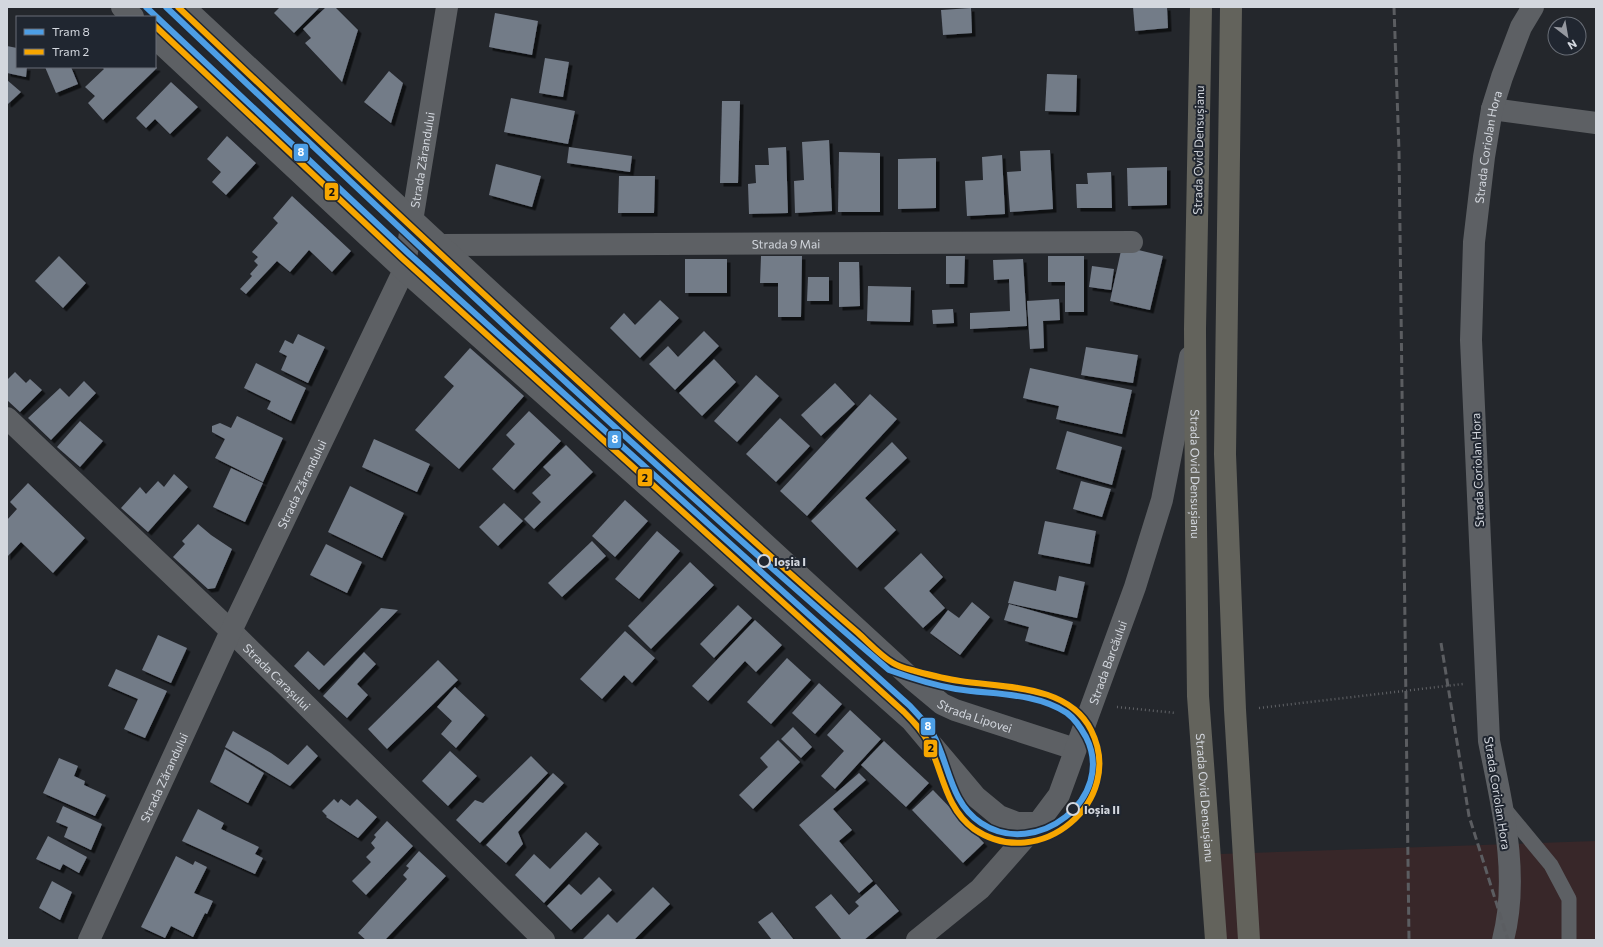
<svg xmlns="http://www.w3.org/2000/svg" width="1603" height="947" font-family="Commissioner,sans-serif">
<style>
.industrial{fill:#382729}
.building{fill:#737b88;filter:url(#shadow)}
.lines{fill:none;stroke-linecap:round;stroke-linejoin:round}
.path{stroke:#616367;stroke-width:2.5;stroke-dasharray:1 3;stroke-linecap:butt}
.service{stroke:#5d6064;stroke-width:15}
.minor{stroke:#5d6064;stroke-width:22}
.tertiary{stroke:#5d6064;stroke-width:22}
.primary{stroke:#63635c;stroke-width:22}
.rail{stroke:#5b5d61;stroke-width:3;stroke-dasharray:8 4;stroke-linecap:butt}
.tram-1-casing{stroke:#202630;stroke-width:9}
.tram-2-casing{stroke:#202630;stroke-width:9}
.tram-1{stroke:#4d9ee5;stroke-width:6}
.tram-2{stroke:#f7a600;stroke-width:6}
.stop-dot{fill:#202630;stroke:#d3d7de;stroke-width:2}
.labels{text-anchor:middle;dominant-baseline:central;stroke-width:4;stroke-linejoin:round;paint-order:stroke}
.street-label{font-size:12px;fill:#d3d7de;stroke:#202630}
.stop-label{font-size:12px;font-weight:bold;fill:#d3d7de;stroke:#202630;text-anchor:start}
.line-badge{stroke:#202630;stroke-width:1.5}
.badge-label{font-size:11px;text-anchor:middle;font-weight:bold;fill:#fff}
.pale-badge-label{font-size:11px;text-anchor:middle;font-weight:bold;fill:#111}
</style>
<defs>
<filter id="shadow"><feDropShadow dx="3.5" dy="3.5" stdDeviation="0" flood-color="#0009"/></filter>
</defs>
<rect width="100%" height="100%" fill="#24272c"/>
<polygon class="industrial" points="1596,841 1596,940 1224,940 1220,854"/>
<g class="building">
<polygon points="280,7 320,7 294,33 274,13"/>
<polygon points="326,7 335,7 358,30 342,82 305,43 311,38 303,29"/>
<polygon points="1133,7 1167,7 1168,28 1135,31"/>
<polygon points="971,8 972,33 943,35 941,10"/>
<polygon points="495,13 538,21 532,55 489,47"/>
<polygon points="7,46 17,48 17,67 27,67 26,77 7,73"/>
<polygon points="545,58 569,62 563,97 539,93"/>
<polygon points="45,67 71,67 78,84 56,93"/>
<polygon points="102,67 156,67 157,68 103,120 88,103 95,96 85,87 104,69"/>
<polygon points="389,71 403,83 391,123 364,102"/>
<polygon points="1047,74 1077,75 1076,112 1045,111"/>
<polygon points="7,80 21,92 8,104 7,103"/>
<polygon points="171,82 198,107 170,134 155,119 146,128 136,118"/>
<polygon points="511,98 575,111 568,144 504,132"/>
<polygon points="722,101 740,101 738,183 720,183"/>
<polygon points="227,136 256,163 226,195 212,182 221,172 207,159"/>
<polygon points="829,140 832,211 795,213 794,181 804,180 802,142"/>
<polygon points="569,147 632,156 630,172 567,163"/>
<polygon points="786,147 788,213 749,214 748,184 756,183 755,165 769,165 768,148"/>
<polygon points="1050,150 1053,209 1010,212 1007,172 1021,171 1020,151"/>
<polygon points="839,152 880,153 880,212 838,212"/>
<polygon points="1002,155 1005,214 967,216 965,181 983,180 982,157"/>
<polygon points="936,158 936,208 898,209 898,159"/>
<polygon points="496,164 541,176 532,207 489,195"/>
<polygon points="1167,167 1167,205 1128,206 1127,168"/>
<polygon points="1111,172 1112,208 1077,208 1076,184 1088,184 1087,173"/>
<polygon points="619,176 655,176 654,213 618,213"/>
<polygon points="292,196 351,251 332,272 309,250 290,272 277,261 246,294 240,289 252,276 250,274 258,265 254,261 258,257 252,252 278,223 273,218"/>
<polygon points="1122,246 1163,256 1150,310 1110,301"/>
<polygon points="59,256 86,283 63,308 35,281"/>
<polygon points="761,256 802,256 801,317 778,317 778,283 760,283"/>
<polygon points="946,256 965,256 964,284 946,284"/>
<polygon points="1048,256 1084,256 1084,312 1065,312 1065,282 1048,282"/>
<rect x="685" y="259" width="42" height="34"/>
<polygon points="1023,259 1027,326 970,329 970,313 1010,311 1009,279 994,280 993,260"/>
<polygon points="839,262 859,262 860,306 839,307"/>
<polygon points="1092,266 1114,269 1111,290 1089,287"/>
<polygon points="808,277 829,277 829,301 807,301"/>
<polygon points="868,286 911,287 910,322 867,321"/>
<polygon points="1059,299 1060,320 1043,321 1044,348 1030,349 1027,301"/>
<polygon points="660,300 679,318 640,358 610,328 624,313 635,325"/>
<polygon points="953,309 954,323 933,324 932,310"/>
<polygon points="704,331 719,346 675,390 649,364 668,346 678,357"/>
<polygon points="298,334 325,347 308,383 281,370 287,356 279,352 285,340 293,344"/>
<polygon points="1086,347 1138,355 1133,383 1081,375"/>
<polygon points="470,348 524,396 459,469 415,430 454,386 444,377"/>
<polygon points="714,359 736,382 702,416 679,393"/>
<polygon points="256,363 306,388 291,421 267,409 271,401 244,388"/>
<polygon points="1030,368 1132,390 1122,434 1056,419 1059,406 1023,398"/>
<polygon points="15,372 26,383 30,379 42,390 20,412 7,400 7,380"/>
<polygon points="756,375 779,396 737,442 714,421"/>
<polygon points="84,381 96,393 51,440 28,418 60,388 69,397"/>
<polygon points="835,383 855,404 821,436 801,415"/>
<polygon points="870,394 897,419 807,516 780,491"/>
<polygon points="529,411 561,441 514,490 492,469 515,444 506,435"/>
<polygon points="237,416 283,438 263,482 215,458 225,439 212,432 212,426 220,423 231,428"/>
<polygon points="780,418 810,446 776,482 746,454"/>
<polygon points="80,421 103,441 80,467 57,447"/>
<polygon points="1067,431 1122,447 1112,485 1056,469"/>
<polygon points="374,439 430,464 417,492 362,467"/>
<polygon points="892,442 907,458 865,498 896,530 857,568 811,521"/>
<polygon points="566,445 593,472 534,529 524,519 541,502 532,493 551,475 543,467"/>
<polygon points="231,468 263,483 245,522 213,507"/>
<polygon points="174,474 188,487 148,532 121,508 140,487 146,494 158,481 164,487"/>
<polygon points="1081,481 1111,489 1102,517 1073,509"/>
<polygon points="28,483 85,538 53,573 21,542 7,557 7,520 17,509 10,502"/>
<polygon points="350,486 404,513 382,558 328,532"/>
<polygon points="625,500 648,521 615,557 592,536"/>
<polygon points="504,503 523,521 498,546 479,527"/>
<polygon points="1045,521 1096,531 1090,564 1038,554"/>
<polygon points="198,524 211,535 232,549 215,588 208,589 173,557 185,544 182,541"/>
<polygon points="657,531 680,551 639,599 615,579"/>
<polygon points="592,541 606,556 562,597 548,583"/>
<polygon points="326,544 362,562 347,593 310,575"/>
<polygon points="921,553 943,577 929,591 945,608 923,628 884,588"/>
<polygon points="690,562 714,585 651,649 628,626"/>
<polygon points="1059,576 1085,582 1077,618 1008,603 1014,581 1056,591"/>
<polygon points="972,602 990,617 960,655 930,633 948,610 959,618"/>
<polygon points="1009,604 1073,622 1064,652 1025,641 1029,627 1004,620"/>
<polygon points="738,605 752,618 714,658 700,644"/>
<polygon points="381,608 398,610 319,690 294,666 308,651 324,666"/>
<polygon points="755,620 782,645 756,672 745,661 708,701 692,686"/>
<polygon points="625,631 655,658 632,683 624,675 602,699 580,679"/>
<polygon points="158,635 187,648 171,683 142,670"/>
<polygon points="364,652 376,664 357,684 368,695 347,718 323,696"/>
<polygon points="787,658 811,680 771,724 747,702"/>
<polygon points="438,660 458,680 387,749 368,729"/>
<polygon points="116,669 167,691 145,738 124,729 138,699 108,686"/>
<polygon points="819,683 842,704 815,734 792,713"/>
<polygon points="455,687 485,715 456,748 441,734 452,721 437,707"/>
<polygon points="850,710 881,739 835,789 821,776 844,751 827,735"/>
<polygon points="793,727 812,747 801,758 781,739"/>
<polygon points="233,731 271,753 288,765 307,745 318,756 290,786 225,747"/>
<polygon points="778,740 800,762 753,809 739,795 768,767 760,758"/>
<polygon points="884,741 929,783 906,807 861,765"/>
<polygon points="225,749 264,773 248,803 210,782"/>
<polygon points="450,751 477,776 448,806 422,781"/>
<polygon points="531,756 548,773 480,843 456,820 475,800 483,803"/>
<polygon points="59,758 78,766 74,776 85,781 84,785 106,795 95,816 43,793"/>
<polygon points="553,773 564,783 518,832 523,844 506,863 486,845"/>
<polygon points="859,773 866,780 833,809 852,830 839,841 873,881 859,893 799,825"/>
<polygon points="933,790 984,843 963,863 912,810"/>
<polygon points="334,799 338,803 341,799 350,806 357,799 377,817 358,838 326,817 327,816 322,811"/>
<polygon points="63,806 102,824 91,850 64,837 68,827 56,822"/>
<polygon points="198,809 224,823 221,829 259,847 255,854 263,858 255,874 182,841"/>
<polygon points="387,821 413,846 366,895 352,881 371,862 366,857 375,848 371,843 376,837 374,835"/>
<polygon points="586,832 599,844 544,903 515,875 534,854 550,869"/>
<polygon points="48,836 87,857 79,873 63,864 60,870 36,859"/>
<polygon points="419,851 446,876 385,940 366,940 358,933 407,879 403,875 409,868 406,866"/>
<polygon points="176,856 193,865 195,861 207,867 194,893 213,901 207,914 205,913 193,937 171,926 165,938 141,927"/>
<polygon points="599,877 612,890 571,930 547,906 569,884 581,895"/>
<polygon points="52,881 72,892 60,920 39,908"/>
<polygon points="876,884 899,911 864,940 842,940 815,907 831,894 849,915 859,906 855,902"/>
<polygon points="653,887 670,904 634,940 582,940 608,914 617,923"/>
<polygon points="772,912 794,940 772,940 758,922"/>
</g>
<g class="lines">
<g class="path">
<polyline points="1117,707 1176,713"/>
<polyline points="1259,708 1463,684"/>
</g>
<polyline class="service" points="1503,807 1551,865 1569,899 1569,940"/>
<g class="minor">
<polyline points="1492,109 1596,123"/>
<path id="s1" d="M440 245 1132 242"/>
<path id="s2" d="M7 418 231 631 544 940"/>
<path id="s3" d="M89 940 231 631 404 270 447 7"/>
<path id="s4" d="M1503 940C1520 874 1502 806 1489 741L1471 340 1474 242 1484 157 1492 109 1502 77 1521 27 1533 7"/>
</g>
<g class="tertiary">
<polyline points="122,7 133,17"/>
<path id="s5" d="M184 7 440 245 912 679 942 704 955 710 1075 749"/>
<polyline points="155,38 404,270 911,720 976,797 999,816 1017,823 1038,823"/>
<path id="s6" d="M917 940 980 889 1038 823 1059 795 1135 587 1162 500 1190 357"/>
</g>
<g class="primary">
<path id="s7" d="M1201 7 1195 329 1196 527 1198 696 1216 940"/>
<polyline points="1231,7 1225,454 1235,710 1249,940"/>
</g>
<g class="rail">
<polyline points="1394,7 1399,151 1409,940"/>
<polyline points="1441,643 1469,816 1508,940"/>
</g>
<defs>
<path id="tram-1" d="M146 7 407 252 910 706C918 715 927 723 933 734 949 763 950 803 981 823 1036 860 1117 798 1086 737 1081 728 1075 719 1067 713 1035 692 993 695 956 689 933 685 911 678 889 670 641 457 403 232 166 7"/>
<path id="tram-2" d="M155 26 402 258 904 712C913 721 922 730 928 742 943 772 945 808 974 829 1039 874 1127 801 1091 730 1068 684 1004 688 960 681 945 679 930 675 915 671 908 669 899 667 893 663 881 656 869 643 858 633 766 554 678 473 589 391 450 264 314 136 178 7"/>
</defs>
<use href="#tram-1" class="tram-1-casing"/>
<use href="#tram-2" class="tram-2-casing"/>
<use href="#tram-1" class="tram-1"/>
<use href="#tram-2" class="tram-2"/>
</g>
<g class="stop-dot">
<circle cx="764" cy="561" r="6"/>
<circle cx="1073" cy="809" r="6"/>
</g>
<g class="labels">
<g class="street-label">
<text stroke="none"><textPath href="#s4" startOffset="797">Strada Coriolan Hora</textPath></text>
<text transform="translate(1198 150) rotate(-89)">Strada Ovid Densușianu</text>
<text stroke="none"><textPath href="#s3" startOffset="852">Strada Zărandului</textPath></text>
<text stroke="none"><textPath href="#s1" startOffset="346">Strada 9 Mai</textPath></text>
<text transform="translate(1477 470) rotate(-92)">Strada Coriolan Hora</text>
<text stroke="none"><textPath href="#s7" startOffset="467">Strada Ovid Densușianu</textPath></text>
<text stroke="none"><textPath href="#s3" startOffset="503">Strada Zărandului</textPath></text>
<text stroke="none"><textPath href="#s6" startOffset="345">Strada Barcăului</textPath></text>
<text stroke="none"><textPath href="#s2" startOffset="374">Strada Carașului</textPath></text>
<text stroke="none"><textPath href="#s5" startOffset="1065">Strada Lipovei</textPath></text>
<text stroke="none"><textPath href="#s3" startOffset="179">Strada Zărandului</textPath></text>
<text transform="translate(1498 793) rotate(81)">Strada Coriolan Hora</text>
<text stroke="none"><textPath href="#s7" startOffset="791">Strada Ovid Densușianu</textPath></text>
</g>
<g class="stop-label">
<text x="774" y="561">Ioșia I</text>
<text x="1084" y="809">Ioșia II</text>
</g>
</g>
<g class="line-badge">
<rect x="293" y="143" width="16" height="19" rx="4" fill="#4d9ee5"/>
<rect x="324" y="182" width="15" height="19" rx="4" fill="#f7a600"/>
<rect x="607" y="430" width="15" height="19" rx="4" fill="#4d9ee5"/>
<rect x="637" y="468" width="16" height="19" rx="4" fill="#f7a600"/>
<rect x="920" y="717" width="16" height="19" rx="4" fill="#4d9ee5"/>
<rect x="923" y="739" width="15" height="19" rx="4" fill="#f7a600"/>
</g>
<g class="badge-label">
<text x="301" y="156">8</text>
<text x="615" y="443">8</text>
<text x="928" y="730">8</text>
</g>
<g class="pale-badge-label">
<text x="332" y="196">2</text>
<text x="645" y="482">2</text>
<text x="931" y="752">2</text>
</g>
<rect width="1603" height="947" fill="none" stroke="#d3d7de" stroke-width="16"/>
<rect x="16" y="16" width="140" height="52" fill="#202630" stroke="#686d76"/>
<rect x="24" y="29" width="20" height="6" fill="#4d9ee5" stroke="#686d76"/>
<text x="52" y="36" font-size="12" fill="#d3d7de">Tram 8</text>
<rect x="24" y="49" width="20" height="6" fill="#f7a600" stroke="#686d76"/>
<text x="52" y="56" font-size="12" fill="#d3d7de">Tram 2</text>
<g transform="translate(1567 36) rotate(149)"><circle r="19" fill="#202630" stroke="#686d76"/>
<path d="M0-3L7 15L0 10L-7 15Z" fill="#9699a0"/>
<text y="-6" font-size="11" font-weight="bold" text-anchor="middle" fill="#d3d7de">N</text>
</g>
</svg>
